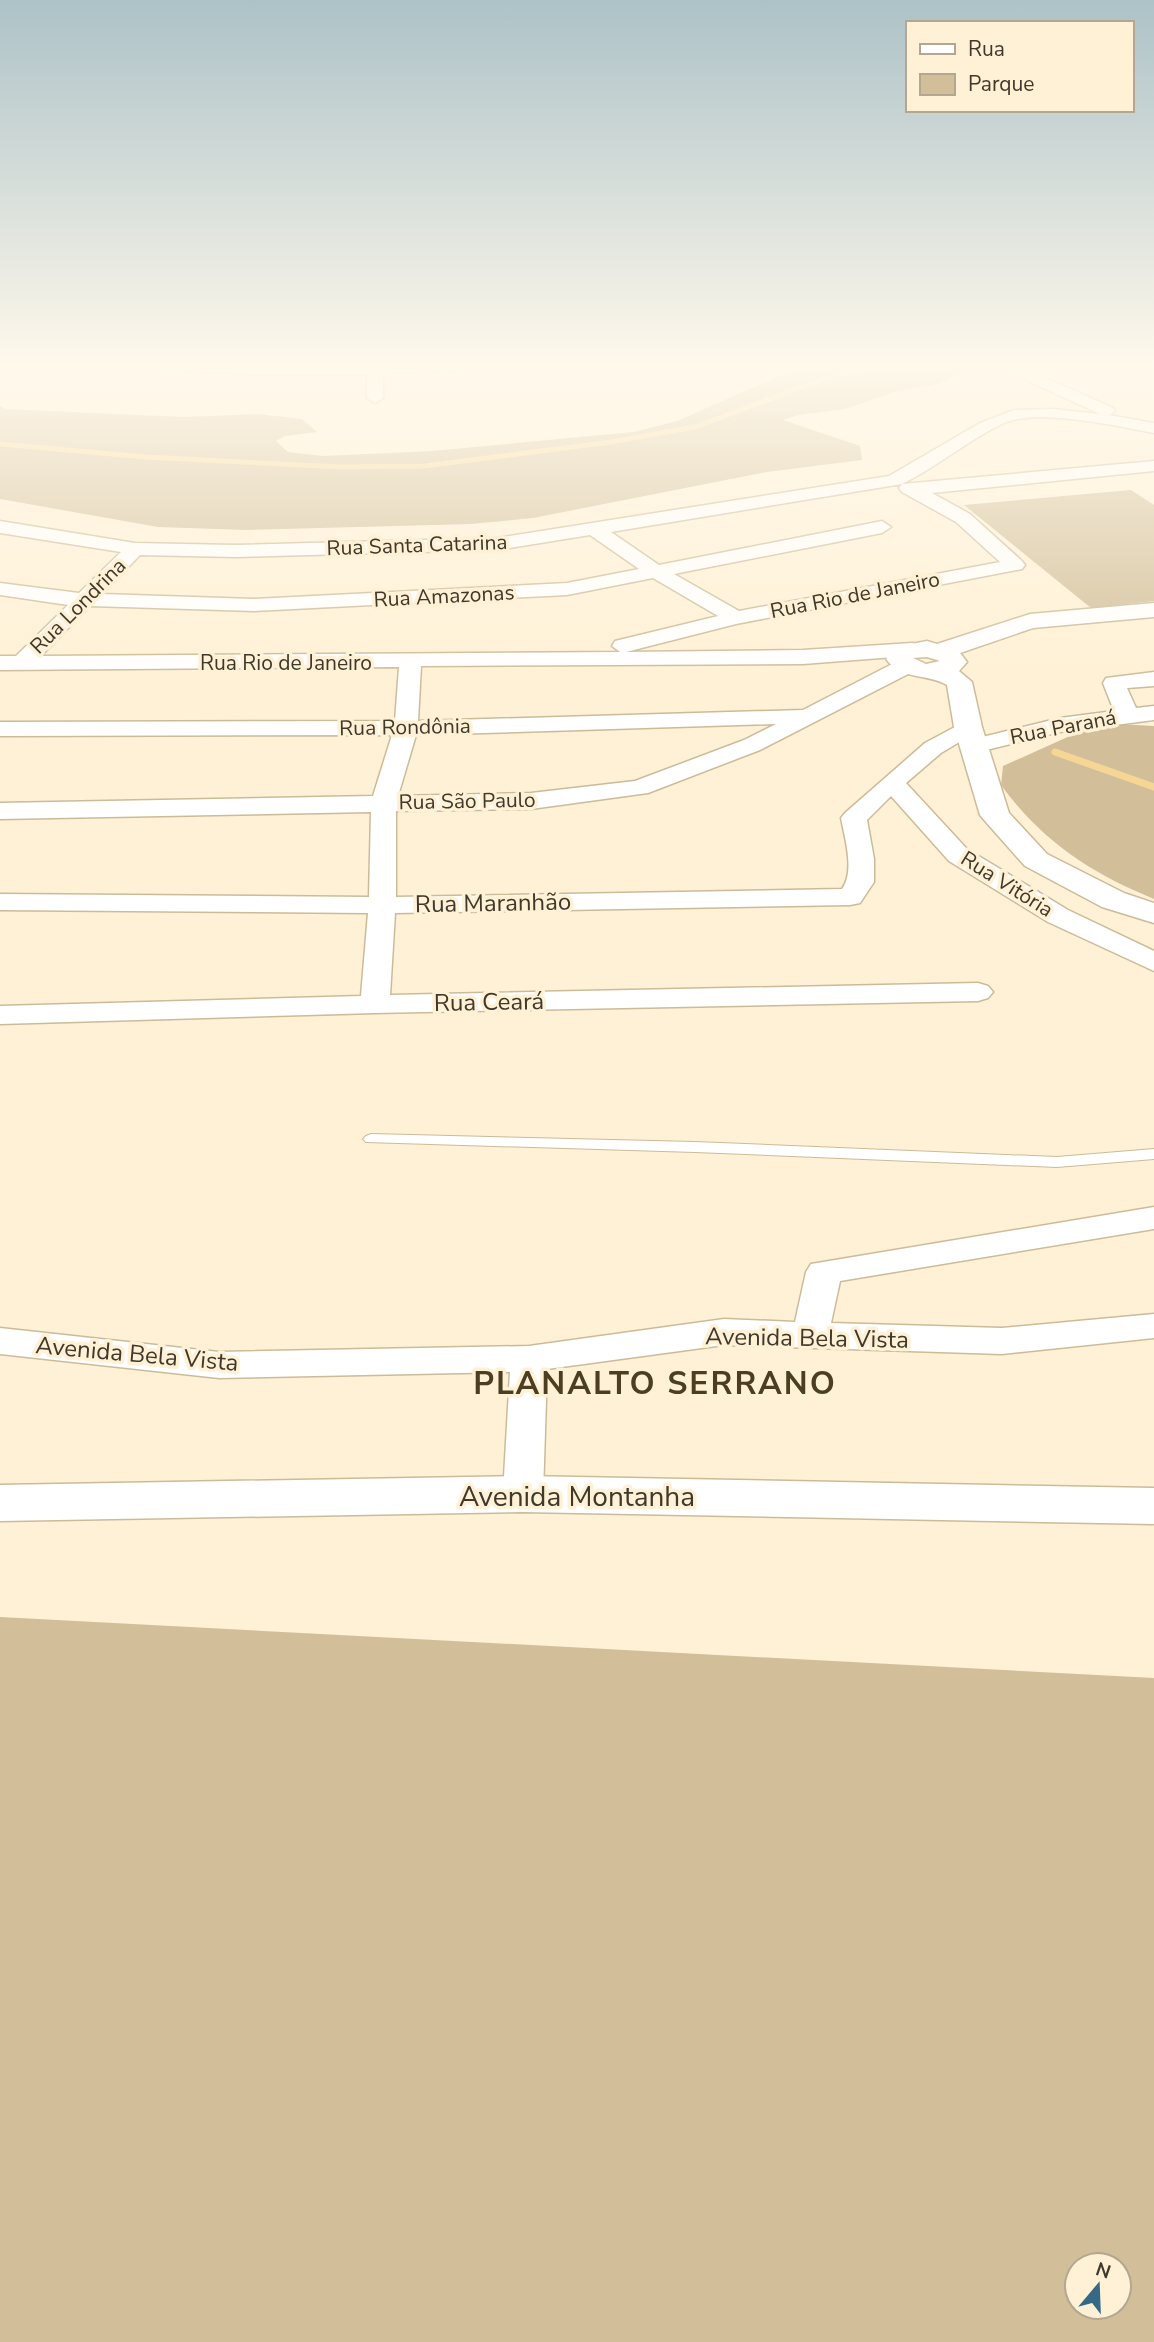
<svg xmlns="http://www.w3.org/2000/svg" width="1154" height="2342" font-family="'Nunito Sans',sans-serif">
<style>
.green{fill:#d2bf99;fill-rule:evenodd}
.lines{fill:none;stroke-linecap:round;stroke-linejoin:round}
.stream-far1{stroke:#f6d695;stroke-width:5}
.stream{stroke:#f6d695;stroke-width:7}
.lane-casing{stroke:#cb9;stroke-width:2}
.street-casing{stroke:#cb9;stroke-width:3}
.secondary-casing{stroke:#cb9;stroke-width:3}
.lane{fill:#fff;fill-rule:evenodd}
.street{fill:#fff;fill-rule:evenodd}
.secondary{fill:#fff;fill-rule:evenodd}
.labels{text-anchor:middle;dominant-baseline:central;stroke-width:7;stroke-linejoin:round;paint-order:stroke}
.far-street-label{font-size:21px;fill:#40392b;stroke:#fff1d5}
.street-label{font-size:24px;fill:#40392b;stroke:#fff1d5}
.near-street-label{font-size:28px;fill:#40392b;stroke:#fff1d5}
.district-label{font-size:32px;font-weight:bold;letter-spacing:2px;fill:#4c3e20;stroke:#fff1d5}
</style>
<rect width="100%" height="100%" fill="#fff1d5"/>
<g class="green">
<polygon points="809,363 959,363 962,368 959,375 937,384 898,391 845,409 799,415 783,420 860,446 862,460 767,472 533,518 471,524 246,530 158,527 0,499 0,406 6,409 184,417 259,414 302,419 317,432 285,436 276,441 288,452 323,456 432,451 634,432 677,421"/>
<polygon points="1131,490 1154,505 1154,601 1091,608 964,505"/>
<path d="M1116 724 1154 726V899C1090 873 1042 841 1001 785L1003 766 1081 731Z"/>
<path d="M0 1617 1154 1678V2342H0ZM1077 2265H1119V2307H1077Z"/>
</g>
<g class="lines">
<g class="stream-far1">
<polyline points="1083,368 1088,363"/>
<polyline points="0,444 146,457 280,464 342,467 425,466 611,442 695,427 821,380 880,363"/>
</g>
<polyline class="stream" points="1055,752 1154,787"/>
<defs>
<polygon id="lane" points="371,1134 695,1142 1057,1157 1154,1149 1154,1159 1057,1167 695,1152 366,1142 363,1139 366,1136"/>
<g id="street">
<polygon points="97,363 550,363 542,368 383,373 383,398 375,403 367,398 367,374 256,374 105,368"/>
<path d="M1005 363H1023L1040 375 1113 408 1115 411 1109 415 1154 423V433C1117 426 1038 408 1004 423 968 440 937 467 902 484L1154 461V471L932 493 970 514 1022 561 1025 565 1022 569 736 624 626 652 803 650 912 643 920 645 923 650 920 655 803 664 421 666 418 721 803 710 898 661H914L917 666 914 671 760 750 648 793 531 809 396 811V897L842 889C855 871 845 839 841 818L845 813 925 743 968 720 976 722 980 727 976 732 941 753 906 783 967 849 1068 910 1154 951V971L1048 922 949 861 891 796 867 820 874 859V882L860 903 850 905 395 913 390 995 978 983 988 986 993 992 988 998 978 1001 375 1013 0 1024V1006L361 996 368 913 0 910V894L369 897 371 812 0 819V803L373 796 392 735 0 736V722L395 721 399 667 0 670V656H16L68 605 0 595V583L79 593 121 552 0 533V521L135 543 235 545 497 538 889 476 980 423 1014 410 1053 409 1100 414 1028 381ZM902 484 899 488 902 492 956 522 1000 562 739 611 674 574 882 533 891 527 882 521 659 565 611 532ZM590 535 639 569 567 583 254 599 102 594 140 555 235 557 497 550ZM653 578 718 616 615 641 612 646 620 652 41 656 90 606 254 611 567 595ZM776 724 744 740 635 781 531 793 398 796 416 735Z"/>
<polygon points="1154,672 1154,686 1127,688 1136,708 1154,706 1154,720 1060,732 974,753 966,751 962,746 966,741 1060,718 1114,711 1103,683 1106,678"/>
<polygon points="1154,1207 1154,1229 840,1281 831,1323 1002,1328 1154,1314 1154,1338 1002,1354 724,1345 547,1369 543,1494 537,1505 523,1509 509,1505 503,1494 510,1372 219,1378 0,1354 0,1328 219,1352 529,1346 724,1319 795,1322 806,1272 811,1264"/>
</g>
<g id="secondary">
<path d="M1154 603V617L1033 628 960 653 967 662 959 671 972 682 982 727 1009 813 1047 854 1124 893 1154 903V923L1102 907 1025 866 985 821 980 815 954 727 947 685C927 673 902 681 886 659L896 647 927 641 937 644 1030 614ZM927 657 940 661 926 664 913 658Z"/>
<polygon points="523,1476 1154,1488 1154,1524 523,1512 0,1521 0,1485"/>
</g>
</defs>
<use href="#lane" class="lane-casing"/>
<use href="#street" class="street-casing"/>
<use href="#secondary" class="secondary-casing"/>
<use href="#lane" class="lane"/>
<use href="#street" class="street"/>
<use href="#secondary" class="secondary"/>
</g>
<linearGradient id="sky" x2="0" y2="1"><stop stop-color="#adc2c7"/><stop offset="0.53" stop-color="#fff9ec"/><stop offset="1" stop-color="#fff9ec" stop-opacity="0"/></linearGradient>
<rect width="1154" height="691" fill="url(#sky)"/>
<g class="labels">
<g class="far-street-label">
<text transform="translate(417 545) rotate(-2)">Rua Santa Catarina</text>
<text transform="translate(855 595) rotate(-11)">Rua Rio de Janeiro</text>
<text transform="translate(444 596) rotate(-3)">Rua Amazonas</text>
<text transform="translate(78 606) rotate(-45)">Rua Londrina</text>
<text x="286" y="663">Rua Rio de Janeiro</text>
<text transform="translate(405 727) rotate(-1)">Rua Rondônia</text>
<text transform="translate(1063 727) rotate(-11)">Rua Paraná</text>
<text transform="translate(467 801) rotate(-1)">Rua São Paulo</text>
<text transform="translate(1007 884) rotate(32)">Rua Vitória</text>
</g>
<g class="street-label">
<text transform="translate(493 903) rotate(-1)">Rua Maranhão</text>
<text transform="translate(489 1002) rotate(-1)">Rua Ceará</text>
<text transform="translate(807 1338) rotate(1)">Avenida Bela Vista</text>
<text transform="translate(137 1354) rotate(5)">Avenida Bela Vista</text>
</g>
<g class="near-street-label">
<text x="577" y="1497">Avenida Montanha</text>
</g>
<g class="district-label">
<text x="655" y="1383">PLANALTO SERRANO</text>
</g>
</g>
<rect x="906" y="21" width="228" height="91" fill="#fff1d5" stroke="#b3a791" stroke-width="2"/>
<rect x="920" y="44" width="35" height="10" fill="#ffffff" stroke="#b3a791" stroke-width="2"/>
<text x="968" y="56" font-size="21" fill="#40392b">Rua</text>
<rect x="920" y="74" width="35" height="21" fill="#d2bf99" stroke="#b3a791" stroke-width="2"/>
<text x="968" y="91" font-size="21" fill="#40392b">Parque</text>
<g transform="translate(1098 2286) rotate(19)"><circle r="33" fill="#fff1d5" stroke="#b3a791" stroke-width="2"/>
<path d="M0-5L12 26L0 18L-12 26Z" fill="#356986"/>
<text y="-10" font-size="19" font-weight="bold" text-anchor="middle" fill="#40392b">N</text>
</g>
</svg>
